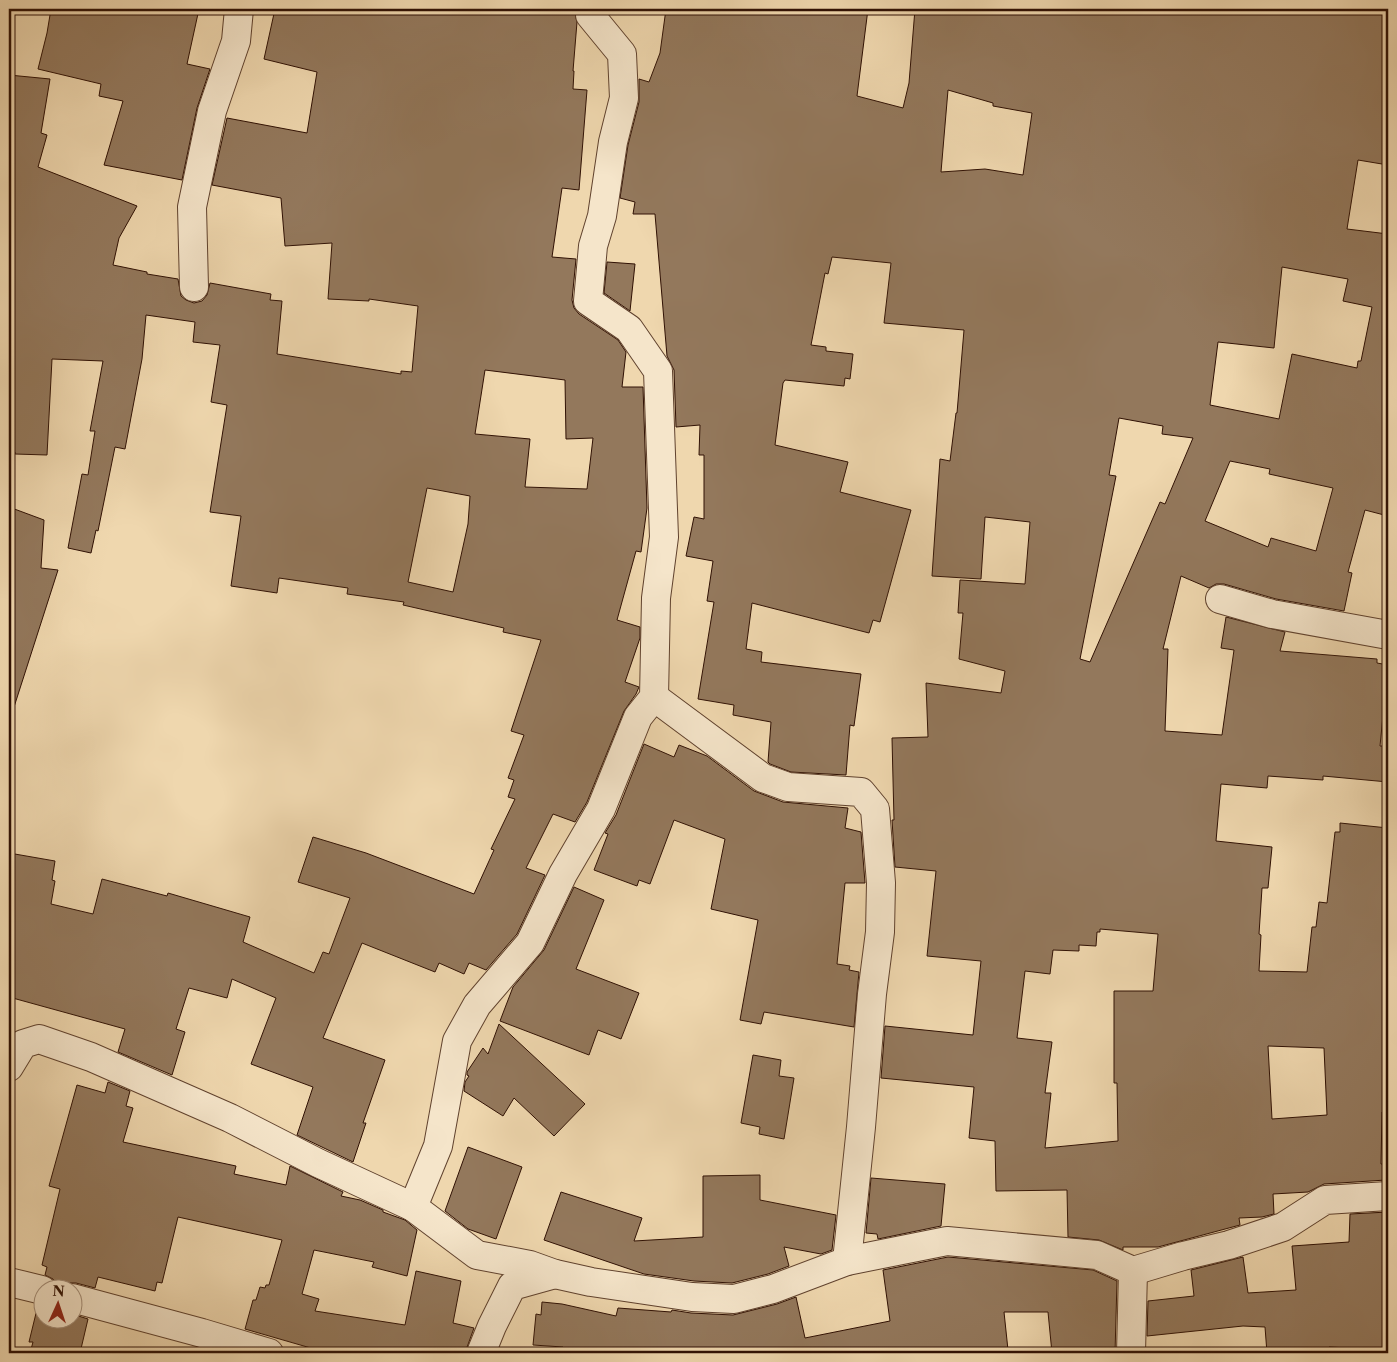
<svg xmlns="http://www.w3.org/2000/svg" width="1397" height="1362" font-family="'Libre Caslon Text',serif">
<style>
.building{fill:#93785c;stroke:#301104;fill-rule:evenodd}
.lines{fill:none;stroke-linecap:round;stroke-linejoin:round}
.minor-casing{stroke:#60422e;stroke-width:30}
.minor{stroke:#f5e5ca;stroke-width:28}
</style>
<rect width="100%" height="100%" fill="#efd7ae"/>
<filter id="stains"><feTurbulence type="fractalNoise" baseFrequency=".004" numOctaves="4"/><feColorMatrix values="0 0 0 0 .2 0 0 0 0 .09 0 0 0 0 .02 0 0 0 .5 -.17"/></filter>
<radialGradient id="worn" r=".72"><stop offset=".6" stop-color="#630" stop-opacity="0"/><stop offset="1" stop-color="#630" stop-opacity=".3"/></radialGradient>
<g class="building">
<polygon points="51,9 199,9 187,64 210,69 197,108 182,180 104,165 123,101 99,96 101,84 38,69 47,33"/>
<path d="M275 9H499L531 12V9H574L577 22 573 71H574L573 89 587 90 579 190 562 188 552 257 576 259 572 300 574 308 579 314 618 340 626 352 622 387H643L647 508 641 552 636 551 617 620 640 627V638L625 682 639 687 636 694 624 711 587 802 575 822 553 814 526 868 545 875 517 934 486 970 469 963 464 974 439 963 435 972 362 943 323 1038 385 1060 363 1123H366L353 1162 297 1135 313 1087 251 1064 276 998 232 979 227 998 189 988 176 1029 185 1032 172 1075 118 1052 125 1029 9 997V853L55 861 52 880 55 881 51 904 93 914 102 879 167 896 168 893 250 917 243 942 314 973 323 952 329 954 350 898 298 882 313 837 366 853 474 894 494 850 491 849 515 799 508 797 514 780 508 778 524 735 511 731 541 640 503 632 504 628 403 605 404 602 347 594 348 588 279 578 277 593 231 586 241 516 210 512 227 405 211 402 220 345 193 342 195 322 146 315 142 359 125 449 115 447 98 531 96 530 91 553 68 548 82 474 88 475 95 431H90L103 361 52 359 47 455 15 454V452H9V75L50 79 41 133 47 135 38 167 137 206 119 238 113 265 147 272V274L178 279 181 296 186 300 194 303 202 301 207 295 210 283 271 294 270 300 282 301 277 354 401 374V371L412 372 418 306 369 299V301L328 299 332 243 285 246 281 198 212 185 227 118 307 133 317 72 264 59ZM485 370 565 380 566 439 593 438 587 489 525 487 530 439 475 434ZM427 488 470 496 468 524 453 592 408 582Z"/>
<path d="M666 9H868L857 96 903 108 909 83 915 9H1103L1129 13V9H1388V165L1358 160 1347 229 1388 234V516L1365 510 1348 572 1352 573 1344 611 1276 599 1224 584H1216L1209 588 1181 576 1163 649H1168L1165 731 1222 735 1234 650 1221 648 1226 617 1285 632 1280 651 1377 659V663L1388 665 1380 746H1388V782L1323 776V780L1268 776 1267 788 1221 784 1216 841 1272 847 1268 888H1262L1259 934 1261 935 1259 971 1307 972 1312 927H1316L1319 902 1327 903 1335 832H1340V823L1388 828V1113L1382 1112 1381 1164H1386V1180L1324 1184 1308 1192 1273 1194 1274 1214 1262 1217 1239 1218 1240 1225 1158 1247H1123V1250L1099 1240 1068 1237 1067 1190 996 1191 995 1141 969 1138 974 1087 881 1078 885 1026 973 1035 981 961 927 956 936 871 895 867 892 820H894L892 738 928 737 926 683 1001 693 1005 671 959 659 963 613H958L960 580 1025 584 1030 522 985 517 981 579 932 576 940 459 950 461 956 413H957L964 330 884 323 891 263 832 257 828 274 825 273 811 345 826 347V351L853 354 850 379 845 378 844 386 785 380 783 383 775 445 848 462 840 492 911 510 880 622 873 620 869 633 752 603 746 649 762 652 761 662 861 674 854 726 850 725 846 775 791 772 770 764 768 762 771 722 733 715 734 705 698 699 714 602 707 601 713 561 686 556 694 517 704 519V455H699L700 425 676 427 674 370 667 356 655 214H633L635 202 620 198 628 145 639 102V79L649 82 660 53ZM948 90 993 103V106L1032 113 1023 175 985 169 941 172ZM1282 267 1348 279 1343 301 1372 307 1361 361H1358L1357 368 1292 354 1279 419 1210 405 1218 342 1274 348ZM1119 418 1163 426 1162 434 1193 438 1165 504 1160 502 1090 662 1080 659 1116 476 1109 475ZM1230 461 1270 469 1269 474 1333 488 1316 551 1271 538 1268 547 1205 521ZM1100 929 1158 934 1153 991H1114V1083H1117L1118 1141 1045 1148 1051 1093H1045L1052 1042 1017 1038 1025 971 1050 974 1053 950 1079 951V945L1096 946 1097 932H1100ZM1268 1046 1324 1048 1327 1115 1272 1119Z"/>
<polygon points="607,262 635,264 630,311 604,293"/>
<polygon points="9,507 44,520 41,568 58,570 14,707 9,707"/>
<polygon points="644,744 674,757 679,745 707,756 754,791 783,802 848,808 845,828 861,832 865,883 845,883 837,964 850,966 849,970 859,972 854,1027 764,1012 761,1024 740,1020 758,920 711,909 725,839 674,820 650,884 639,880 637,886 594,870 608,834 605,833 616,815"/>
<polygon points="574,887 604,900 576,969 639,993 621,1039 598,1030 589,1055 500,1021 513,987 544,950"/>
<polygon points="499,1024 585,1104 554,1136 514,1098 503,1116 464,1091 465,1082 469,1076 467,1075 467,1072 483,1048 488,1054"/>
<polygon points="753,1055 781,1060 779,1076 794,1078 784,1139 759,1134 760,1127 741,1123"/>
<polygon points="108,1082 130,1091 126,1106 133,1108 123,1142 236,1166 234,1174 286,1185 290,1166 343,1192 341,1196 360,1200 383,1210 383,1212 405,1220 417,1230 407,1276 372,1267 374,1262 314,1250 302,1294 319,1299 315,1311 405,1325 416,1271 461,1281 453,1323 474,1328 466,1350 456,1348 455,1353 328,1353 245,1329 253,1300 256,1300 260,1287 265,1288 266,1285 269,1285 282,1240 178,1217 162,1283 157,1282 155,1291 98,1277 95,1288 76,1283 68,1283 57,1290 53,1279 45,1275 47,1267 42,1265 60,1189 49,1186 77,1085 105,1093"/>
<polygon points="468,1147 522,1167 496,1239 468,1229 445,1211"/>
<polygon points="760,1175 760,1200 836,1215 832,1250 821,1254 784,1247 789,1266 768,1274 732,1283 694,1281 644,1274 544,1240 561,1192 642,1218 634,1241 703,1237 703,1176"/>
<polygon points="871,1178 945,1184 941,1226 878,1239 877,1234 866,1233"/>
<polygon points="1388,1212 1388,1350 1329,1347 1329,1353 1267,1353 1265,1327 1243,1326 1147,1336 1148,1301 1194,1296 1191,1270 1243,1257 1248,1293 1296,1290 1292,1246 1349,1242 1350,1214"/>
<polygon points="948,1257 1093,1270 1117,1281 1115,1353 1052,1353 1048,1312 1004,1312 1008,1350 980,1353 563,1353 563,1347 533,1345 536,1314 541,1315 542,1302 562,1304 616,1316 618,1308 671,1312 672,1310 691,1313 733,1315 777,1304 796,1297 805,1338 890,1321 883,1270"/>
<polygon points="38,1305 42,1305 42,1320 72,1320 72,1314 88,1319 80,1353 30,1353 33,1342 29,1342"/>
</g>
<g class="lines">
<defs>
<g id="minor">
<polyline points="194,287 192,207 212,111 236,41 239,9"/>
<polyline points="1220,599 1272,614 1388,635"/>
<polyline points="654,697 763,778 788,787 861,792 875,809 881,883 880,932 872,994 861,1127 847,1261"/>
<polyline points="9,1067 23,1044 39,1039 91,1057 230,1118 318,1163 413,1207 477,1255 530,1265 555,1274 591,1282 692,1297 734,1299 773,1289 847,1261 947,1241 1097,1255 1133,1271 1183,1256 1229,1245 1283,1227 1325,1200 1388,1196"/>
<polyline points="413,1207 438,1146 457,1041 477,1005 530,943 563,874 601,809 638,717 654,697 656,598 664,537 658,371 629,329 588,301 593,246 602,216 613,142 624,98 622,54 590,15 590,9"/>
<polyline points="9,1282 42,1290"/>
<polyline points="72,1298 202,1333 269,1353"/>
<polyline points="481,1353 492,1326 512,1286 555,1274"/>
<polyline points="1131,1353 1133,1271"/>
</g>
</defs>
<use href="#minor" class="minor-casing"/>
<use href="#minor" class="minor"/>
</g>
<rect width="1397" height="1362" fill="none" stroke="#efd7ae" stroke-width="30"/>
<rect x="10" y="10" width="1377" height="1342" fill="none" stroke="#301104" stroke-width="2.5"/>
<rect x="15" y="15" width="1367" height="1332" fill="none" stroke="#301104"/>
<g transform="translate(58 1304) rotate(3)"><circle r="24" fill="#f5e5ca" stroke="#a6907b"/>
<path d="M0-4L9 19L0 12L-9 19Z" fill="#8f2418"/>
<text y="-8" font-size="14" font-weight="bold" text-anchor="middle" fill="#301104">N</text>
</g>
<rect width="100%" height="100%" filter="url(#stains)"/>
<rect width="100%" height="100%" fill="url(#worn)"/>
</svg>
